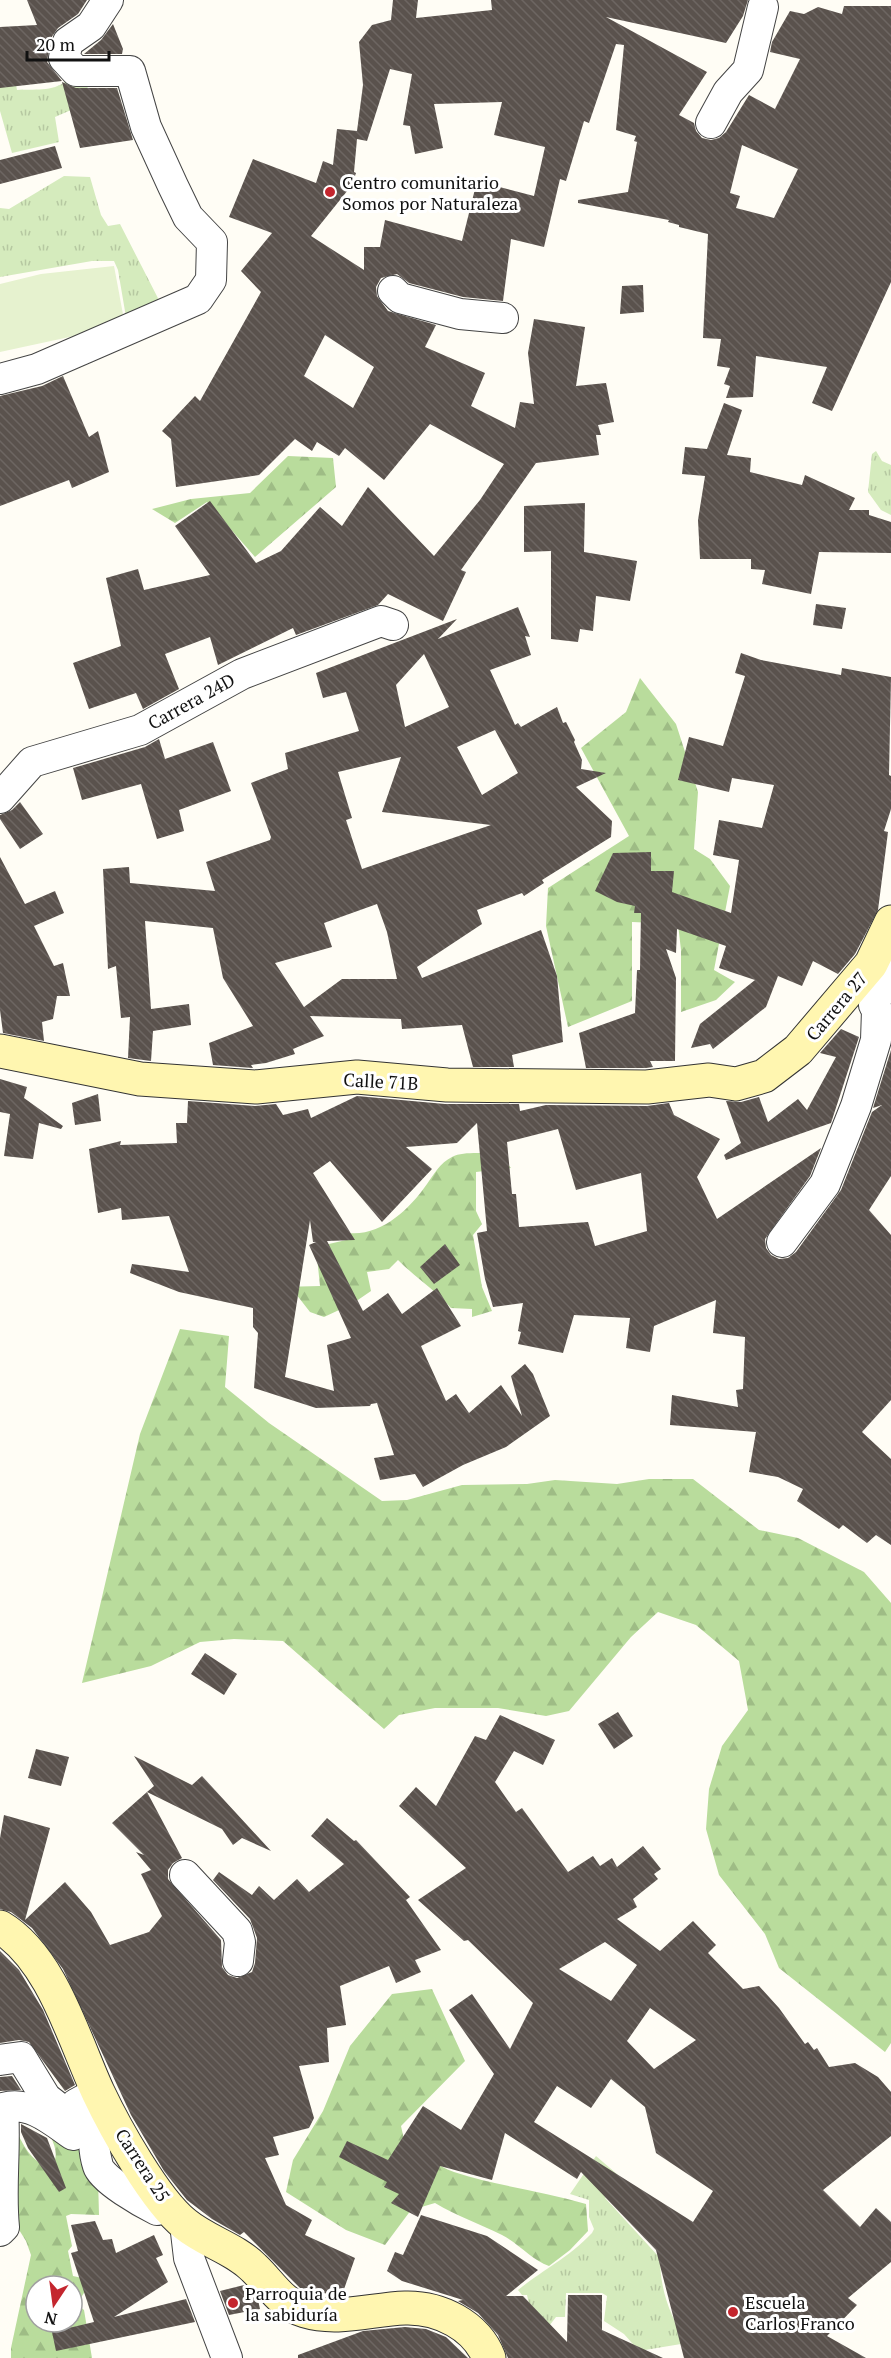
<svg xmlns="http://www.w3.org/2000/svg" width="891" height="2358" font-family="'PT Serif',serif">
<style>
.grass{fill:url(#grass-tufts)}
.forest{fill:url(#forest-firs);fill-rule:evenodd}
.pitch{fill:#e6f2cf}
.building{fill:url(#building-back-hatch);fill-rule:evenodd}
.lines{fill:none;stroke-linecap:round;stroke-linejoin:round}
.street-casing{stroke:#444;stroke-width:32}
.secondary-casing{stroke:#333;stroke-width:35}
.street{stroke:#fff;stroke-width:30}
.secondary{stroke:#fff6b0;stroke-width:33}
.poi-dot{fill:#c4262e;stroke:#fff;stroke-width:2}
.labels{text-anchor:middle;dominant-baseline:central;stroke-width:6;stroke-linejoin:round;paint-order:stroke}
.poi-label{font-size:18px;fill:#111;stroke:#fff;text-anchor:start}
.street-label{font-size:18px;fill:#111;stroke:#fff}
</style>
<defs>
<pattern id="grass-tufts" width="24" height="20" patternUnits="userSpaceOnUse" patternTransform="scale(1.5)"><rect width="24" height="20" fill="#d5ebbd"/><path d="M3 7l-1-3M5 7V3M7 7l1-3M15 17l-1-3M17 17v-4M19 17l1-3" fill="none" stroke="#b6c8a1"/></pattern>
<pattern id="forest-firs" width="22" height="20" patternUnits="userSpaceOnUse" patternTransform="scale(1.5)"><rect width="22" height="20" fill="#b9dc9c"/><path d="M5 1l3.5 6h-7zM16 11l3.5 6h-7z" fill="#9ebc85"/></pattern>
<pattern id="building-back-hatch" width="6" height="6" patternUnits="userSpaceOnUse" patternTransform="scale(1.5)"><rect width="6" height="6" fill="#5a524d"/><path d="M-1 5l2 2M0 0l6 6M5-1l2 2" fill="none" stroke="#6d6662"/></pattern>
</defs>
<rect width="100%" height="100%" fill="#fffdf5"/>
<g class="grass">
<path d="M14 74 17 90C33 89 53 92 66 81H84L89 90 78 107 55 117 59 142 12 153 0 111V76Z"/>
<polygon points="64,176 90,177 101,215 108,226 120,224 162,306 127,323 118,270 114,261 92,261 0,277 0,208 9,209"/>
<polygon points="876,451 882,461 891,465 891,515 881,510 868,492 872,454"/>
<path d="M596 2156 625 2181 605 2198 660 2258C660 2290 670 2316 687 2343L639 2351 624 2334 604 2321 607 2296 602 2293H566L565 2317H556L546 2330 529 2304 527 2295H522L518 2290C544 2269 567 2259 592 2233L594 2229 589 2217V2200L570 2194Z"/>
</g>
<g class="forest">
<polygon points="288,456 333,458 336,487 255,557 207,502 175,523 152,509 191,499 250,493"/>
<polygon points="640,678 676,724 698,792 694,849 710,859 730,886 714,970 735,982 716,1000 681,1012 681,950 678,924 632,922 632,1001 568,1027 546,926 548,888 629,836 581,748 626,712"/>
<path d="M498 1153 511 1168 476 1172V1211L482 1224 473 1235 482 1287 492 1311 472 1317V1309L451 1308C435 1290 415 1277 398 1260L389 1269 367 1272 371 1291 352 1304 324 1317 310 1312 296 1294 281 1287 320 1286 316 1247 346 1240 349 1233C381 1236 409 1210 427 1184 434 1174 440 1163 452 1157 464 1151 483 1154 498 1153Z"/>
<polygon points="180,1329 229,1336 225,1387 269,1423 382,1501 407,1500 462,1485 527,1484 555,1480 617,1484 649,1479 693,1479 759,1530 798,1538 864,1572 891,1603 891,2043 885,2052 779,1968 765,1934 719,1875 706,1829 709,1789 722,1746 748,1710 739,1661 696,1625 658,1612 631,1637 569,1711 546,1716 498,1708 435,1708 399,1715 384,1729 283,1641 234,1639 200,1642 151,1666 82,1683 140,1434"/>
<path d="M432 1989 465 2061 401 2126 405 2144C420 2153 437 2166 454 2172 497 2186 542 2191 586 2204L588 2231 570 2250 549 2266C532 2260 519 2244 502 2235 480 2224 457 2216 435 2203L411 2210 385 2245 346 2230 286 2192 293 2160 323 2111 350 2046 392 1994Z"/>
<path d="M17 2132C25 2149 32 2161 50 2168 59 2158 56 2149 51 2137H81L98 2178 99 2215 71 2214 66 2216 72 2246 68 2251 73 2276 87 2279V2288L77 2304 84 2310 92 2358H11V2348L31 2255 26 2241 11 2217ZM36 2286H72V2322H36Z"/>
</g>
<polygon class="pitch" points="114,266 125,325 0,352 0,284 41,274"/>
<g class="building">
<polygon points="27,0 87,0 78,14 58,28 51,38 47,62 62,81 0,88 0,27 37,25"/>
<path d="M393 0H418L416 18 492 10 491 0H748L743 16 726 43 606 17 707 72 679 115 694 123 696 131 702 138 711 140 719 138 726 132 749 95 775 109 800 59 770 52 772 42 790 11 804 14 818 7 842 14 844 6H891V282L832 411 812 403 827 367 756 356 753 397 726 398 730 386 724 384 730 368 717 366 721 339 703 338 708 234 679 227V225L668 222 669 220 578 203V200L628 192 637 142 634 141 636 136 616 130 624 45 616 44 589 123 584 121 566 181 560 179 544 247 511 239 503 301 463 297 409 283 397 274 381 278 376 287 377 296 388 311 436 325 425 347 485 373 471 406 515 428 520 402 534 404 528 353 534 319 585 327 576 386 606 383 614 422 598 425 601 435H596L599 455 536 463 461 570 466 572 443 621 388 594 378 605 296 635 293 628 218 665 210 637 165 654 179 689 143 709 136 693 89 709 73 663 121 646 106 578 138 569 144 590 210 575 175 526 210 501 256 563 281 551 320 507 342 526 368 487 434 556 480 500 504 464 430 424 384 480 345 448 339 456 317 442 312 451 295 439 259 475 176 487 171 439 162 431 195 396 200 401 261 292 241 271 272 233 229 217 253 159 316 183 323 161 333 165 337 129 357 131 363 85 359 42 372 25 391 20ZM390 69 412 74 403 125 410 126 415 154 443 148 434 104 502 102 494 135 545 147 534 196 477 181 462 241 385 220 380 247H364V270L311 236 352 185 356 173 354 172 357 139 367 141ZM742 145 798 169 774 218 736 208 740 196 730 193ZM325 335 374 367 353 408 304 376Z"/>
<polygon points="113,24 123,49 122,54 84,54 101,40"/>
<polygon points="62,82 76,88 117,88 133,140 80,148"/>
<polygon points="55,146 62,168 0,184 0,160"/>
<polygon points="643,285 644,312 620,314 622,286"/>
<polygon points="63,376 89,437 98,431 109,472 72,488 69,480 0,506 0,396 42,386"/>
<polygon points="724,403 742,410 727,455 751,458 750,472 802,485 805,475 855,498 849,510 869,510 869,515 891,522 891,553 819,552 811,594 762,584 765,570 751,569 751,559 700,559 698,520 705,476 682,474 685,447 707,449"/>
<polygon points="585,503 584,552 637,561 630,601 596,596 593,631 580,629 578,642 551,639 551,551 524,552 524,506"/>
<polygon points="816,604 846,608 842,629 813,625"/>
<path d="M518 607 530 637 525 636 531 655 490 670 515 725 518 723 521 727 557 707 563 723 566 722 575 740 574 742 582 760 581 769 606 773 576 787 612 821 611 837 542 880 544 883 524 896 522 893 477 910 482 924 417 967 422 978 541 930 557 976 563 1042 512 1055 514 1067H473L462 1025 402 1029 401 1019 310 1016 324 1036 293 1049 295 1054 266 1063 251 1065 253 1068 213 1065 209 1043 253 1026 223 978 213 928 145 921 151 1009 189 1004 191 1025 153 1031 151 1061 128 1058 130 1017 121 1018 116 966 108 969 103 869 129 867 130 883 215 891 206 862 270 840 271 837 251 783 288 769 285 753 359 731 346 692 323 698 316 673 457 619 438 639ZM424 654 449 707 405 727 396 685ZM495 730 518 773 482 795 457 747ZM401 757 382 812 491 825 362 869 346 820 352 818 338 772ZM377 904 387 932 397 979H342L304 1007 275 963 332 947 324 923Z"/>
<polygon points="741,653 761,660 841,675 842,668 891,677 889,775 891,776 891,809 884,831 888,832 878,910 855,954 838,974 813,961 802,986 778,976 766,1007 713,1049 710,1044 691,1048 700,1024 755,980 719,968 726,946 677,929 676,953 666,949 676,978 675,1061 650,1061 653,1067 646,1068 586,1068 579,1033 635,1013 637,970 640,970 641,913 634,913 635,906 617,902 595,891 613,853 651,852 651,871 674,871 672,892 731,913 739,860 713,855 719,820 762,828 774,785 732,778 729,792 678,780 689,737 723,746 745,676 735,673"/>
<polygon points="159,739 165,759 213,742 231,791 179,810 184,831 157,839 141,784 82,800 73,768 145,747"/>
<polygon points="20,802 43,834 20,849 0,819 0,815 12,810"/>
<polygon points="0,857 25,904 55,891 64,913 34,926 54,966 63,963 70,996 57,996 53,1019 42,1022 44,1041 3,1033 0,1010"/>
<polygon points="841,1029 859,1037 831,1123 726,1160 724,1155 741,1143 726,1101 741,1102 759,1097 768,1122 798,1099 807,1110 836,1057 820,1053"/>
<path d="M891 1050V1176L869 1210 891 1235V1400L862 1432 891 1459V1545L876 1535 867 1543 843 1525 839 1529 797 1501 803 1489 778 1477 749 1472 756 1432 670 1425 672 1395 738 1407 736 1390 743 1389 745 1337 713 1333 716 1300 654 1326 650 1352 626 1348 630 1318 574 1315 563 1353 518 1344 521 1332 518 1331 523 1303 493 1307 485 1279 477 1233 487 1231 477 1123 457 1143 406 1147 432 1169 382 1222 330 1161 313 1173 355 1240 327 1241 363 1311 388 1293 402 1314 437 1288 461 1326 421 1346 446 1401 456 1394 469 1413 501 1385 522 1416 511 1376 525 1364 533 1374 550 1416 506 1447 463 1465 423 1487 415 1474 380 1480 374 1458 394 1455 377 1403 371 1404 370 1406 316 1408 254 1388 258 1333 253 1327V1308L179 1292 130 1273 132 1264 189 1272 169 1216 122 1220 121 1208 98 1213 89 1149 121 1141 120 1145 177 1143 176 1123H187L188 1101 255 1106 276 1104 283 1115 308 1109 311 1118 357 1096 445 1104H519L520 1111 546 1105 647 1106 669 1103 674 1115 720 1139 697 1177 717 1219 821 1148 810 1176 765 1239 766 1248 771 1255 779 1259 788 1258 796 1252 841 1190 872 1112 882 1105 873 1108ZM558 1129 576 1190 641 1173 647 1231 595 1246 588 1222 519 1227 516 1194H512L507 1142ZM310 1220 313 1242H316L309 1245 351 1338 327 1345 334 1391 285 1377Z"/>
<polygon points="0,1079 27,1087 24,1098 63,1126 61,1129 39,1123 33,1159 4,1156 10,1114 0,1112"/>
<polygon points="98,1094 101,1121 75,1125 72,1103"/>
<polygon points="445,1244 460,1265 434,1284 420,1267"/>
<polygon points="205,1653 237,1674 224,1695 191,1674"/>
<polygon points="618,1712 633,1736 614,1749 598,1724"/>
<path d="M500 1715 555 1740 543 1765 514 1751 495 1782 516 1812 522 1808 568 1872 593 1856 600 1866 612 1858 617 1867 643 1846 661 1869 654 1874 658 1879 633 1899 637 1907 617 1919 660 1951 693 1921 716 1945 708 1953 743 1989 759 1986 779 2008 805 2044 808 2042 814 2050 817 2048 829 2067 855 2063 878 2077 891 2092V2136L823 2190 860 2227 876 2208 891 2222V2262L848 2298 857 2305 827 2336 866 2358H684L656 2250 581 2172 577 2179 505 2133 492 2180 440 2166 418 2217 391 2203 399 2194 384 2187 387 2182 339 2157 347 2141 388 2160 423 2106 461 2130 494 2074 449 2010 472 1994 510 2049 533 2003 468 1940 464 1941 418 1900 466 1868 399 1806 416 1787 436 1806 475 1736 486 1740ZM605 1942 637 1965 611 2001 559 1969ZM650 2008 696 2040 654 2069 627 2041ZM611 2079 645 2107 656 2153 713 2191 693 2222 534 2122 557 2086 591 2108Z"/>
<polygon points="36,1749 69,1757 61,1786 28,1778"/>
<polygon points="134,1756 192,1785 202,1776 271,1851 242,1838 233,1845 222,1829 147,1792 154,1786"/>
<polygon points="147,1792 182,1858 173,1863 168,1870 168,1879 221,1940 222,1967 228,1975 237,1978 252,1972 255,1963 257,1938 250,1919 213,1880 219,1872 252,1895 259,1886 274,1900 297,1879 309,1892 344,1864 311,1836 327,1818 354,1841 356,1840 410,1897 406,1900 441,1950 415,1960 421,1972 396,1983 389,1966 340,1986 346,2025 327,2028 329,2062 299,2066 314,2118 309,2128 273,2137 279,2155 265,2158 286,2205 312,2220 305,2235 355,2258 343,2292 317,2294 300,2288 244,2232 240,2235 212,2219 187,2200 164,2171 131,2115 63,1969 32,1928 11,1912 0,1909 0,1838 4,1815 50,1828 25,1920 65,1882 91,1912 110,1945 149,1932 162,1916 141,1874 151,1870 136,1852 144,1855 112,1823"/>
<polygon points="0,1951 19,1970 43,2010 75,2085 65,2091 29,2042 19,2040 0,2043"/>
<polygon points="12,2076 21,2090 0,2091 0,2077"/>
<polygon points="21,2124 47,2138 66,2188 59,2192 28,2148 21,2132"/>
<polygon points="421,2215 487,2236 538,2270 506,2296 523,2296 567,2342 568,2295 602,2295 602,2330 663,2358 508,2358 498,2335 478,2313 458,2301 463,2300 402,2281 387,2271 395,2252 403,2255"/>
<polygon points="95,2221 103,2240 112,2239 116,2253 154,2235 163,2255 156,2258 168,2282 114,2317 186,2299 195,2322 56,2351 52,2332 94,2322 71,2253 78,2251 71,2225"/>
<polygon points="244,2285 258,2300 260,2309 229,2315 220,2291"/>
<polygon points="405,2327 426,2329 446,2337 468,2358 298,2358 298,2355 363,2331"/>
</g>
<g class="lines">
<defs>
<g id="street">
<polyline points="711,123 728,92 748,70 763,7"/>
<polyline points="393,291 400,298 460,314 503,318"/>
<polyline points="0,379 37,369 198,299 211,280 212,242 188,217 173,186 146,127 130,71 76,71 64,58 68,42 91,26 108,0"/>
<polyline points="0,798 32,762 140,730 242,674 381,621 393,625"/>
<polyline points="782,1242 825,1184 856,1106 876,1040 877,1010 874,1005 883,983 880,945"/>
<polyline points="185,1875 237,1931 240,1942 238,1961"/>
<polyline points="0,2060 21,2057 46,2098 64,2112 68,2121"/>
<path d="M70 2111C105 2133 88 2135 98 2166 102 2180 143 2203 157 2210"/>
<polyline points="185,2224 189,2258 227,2358"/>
<path d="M0 2231 4 2227C0 2189 6 2147 3 2108 29 2100 53 2121 73 2135L70 2112 76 2104 98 2092"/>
</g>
<g id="secondary">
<polyline points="0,1051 140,1079 256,1087 357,1077 447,1085 647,1087 709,1080 736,1084 764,1076 798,1050 871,964 891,922"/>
<path d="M0 1927C52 1958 74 2040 98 2092 115 2128 155 2200 185 2224 207 2242 234 2248 254 2268 271 2284 281 2304 305 2311 338 2321 372 2309 405 2308 439 2307 476 2325 489 2358"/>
</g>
</defs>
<use href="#street" class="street-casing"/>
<use href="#secondary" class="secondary-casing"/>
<use href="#street" class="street"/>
<use href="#secondary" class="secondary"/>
</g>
<g class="poi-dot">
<circle cx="330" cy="192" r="6"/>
<circle cx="233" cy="2303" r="6"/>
<circle cx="733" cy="2312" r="6"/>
</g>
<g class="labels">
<g class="poi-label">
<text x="342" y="182">Centro comunitario<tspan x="342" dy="21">Somos por Naturaleza</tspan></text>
<text x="245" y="2293">Parroquia de<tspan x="245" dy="21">la sabiduría</tspan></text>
<text x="745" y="2302">Escuela<tspan x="745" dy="21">Carlos Franco</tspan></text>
</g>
<g class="street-label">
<text transform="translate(191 701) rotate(-29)">Carrera 24D</text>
<text transform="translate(836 1006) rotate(-50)">Carrera 27</text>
<text transform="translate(381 1081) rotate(3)">Calle 71B</text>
<text transform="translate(143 2165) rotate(57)">Carrera 25</text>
</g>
</g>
<g transform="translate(54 2304) rotate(193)"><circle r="28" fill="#ffffff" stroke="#a0a0a0" stroke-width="1.5"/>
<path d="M0-4.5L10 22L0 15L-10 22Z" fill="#c4262e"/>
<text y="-9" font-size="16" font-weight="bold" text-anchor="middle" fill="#111111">N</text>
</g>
<path d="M27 51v9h82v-9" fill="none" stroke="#111111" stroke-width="3"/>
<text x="36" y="51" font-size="18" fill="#111111" stroke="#ffffff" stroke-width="4.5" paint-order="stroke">20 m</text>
</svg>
